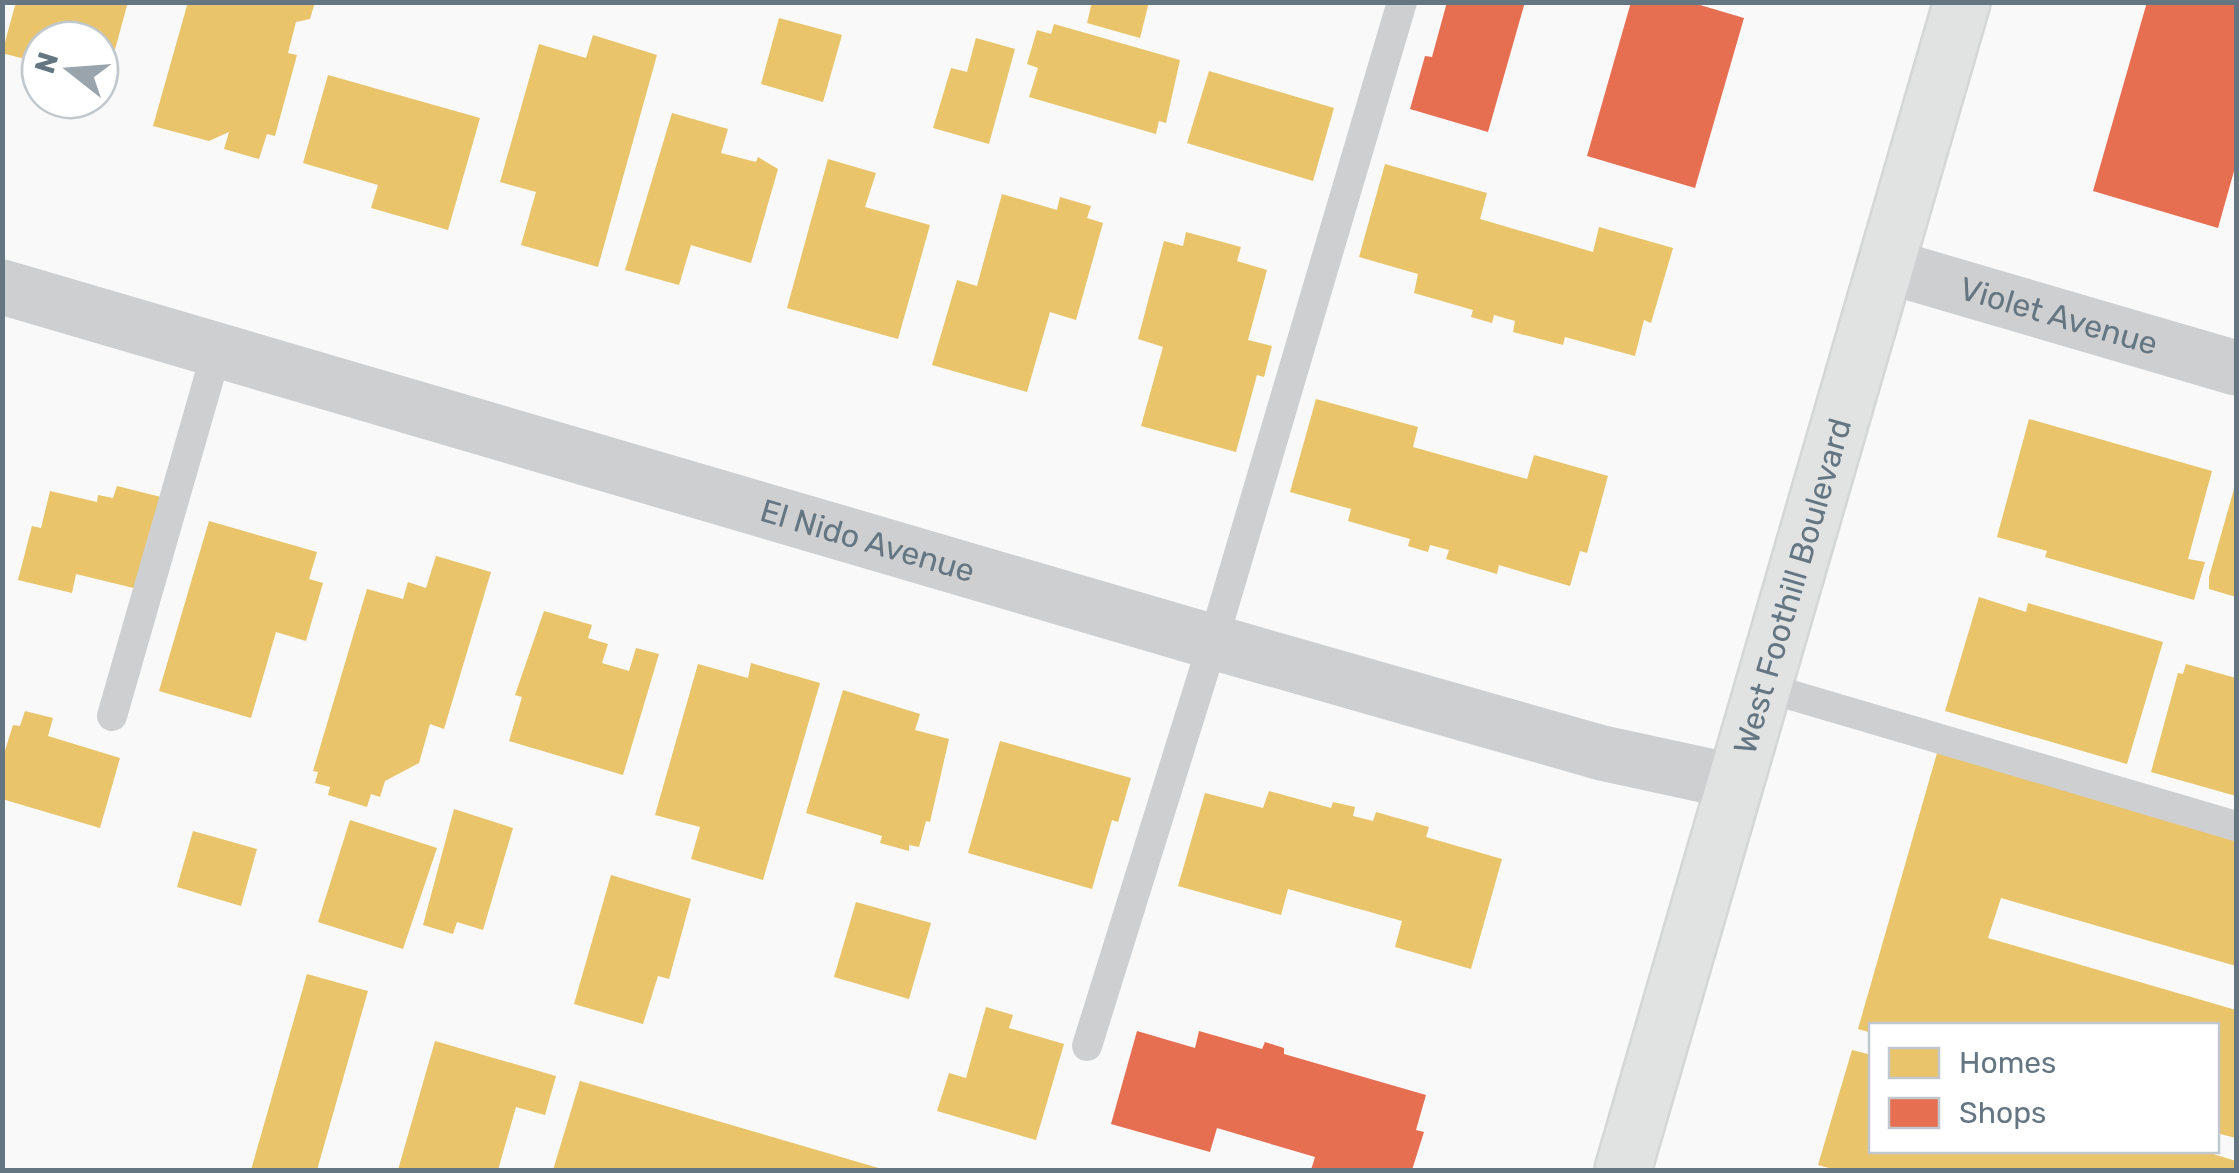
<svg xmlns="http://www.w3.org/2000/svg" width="2239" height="1173" font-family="Rubik,sans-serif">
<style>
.homes{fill:#e9c46a}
.shops{fill:#e76f51}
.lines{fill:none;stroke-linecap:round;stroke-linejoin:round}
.secondary-casing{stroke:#d5d6d7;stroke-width:60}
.lane{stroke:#cecfd0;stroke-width:30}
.street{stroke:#cecfd0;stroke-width:55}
.secondary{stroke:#e1e2e2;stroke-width:55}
.labels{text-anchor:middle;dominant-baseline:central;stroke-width:10;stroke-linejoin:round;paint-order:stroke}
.street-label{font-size:32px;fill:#657683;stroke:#fff}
</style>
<rect width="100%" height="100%" fill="#f9f9f9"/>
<g class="homes">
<polygon points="16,2 128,2 111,64 100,61 100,40 40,40 40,63 2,53"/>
<polygon points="188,2 315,2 310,19 296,22 288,53 297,55 275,136 267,134 259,159 224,149 229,132 209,141 153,126"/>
<polygon points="1092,2 1149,2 1140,38 1087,23"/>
<polygon points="779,18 842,35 823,102 761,84"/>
<polygon points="1054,24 1180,60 1166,123 1159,121 1156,134 1029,97 1038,68 1027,64 1037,30 1051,34"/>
<polygon points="593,35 657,55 598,267 521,245 536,192 500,182 539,44 586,58"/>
<polygon points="976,38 1015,49 989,144 933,128 951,68 967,72"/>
<polygon points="1209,71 1334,108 1313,181 1187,143"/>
<polygon points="328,75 480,118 448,230 371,208 378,185 303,163"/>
<polygon points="672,113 728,129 721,153 756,162 758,157 778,169 751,263 691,245 679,285 625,270"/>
<polygon points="828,159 876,173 865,207 930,225 898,339 787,308"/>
<polygon points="1385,164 1487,193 1480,219 1593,252 1599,227 1673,248 1651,323 1644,320 1635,356 1565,337 1563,345 1513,332 1515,321 1494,315 1492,323 1471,317 1473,310 1414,293 1418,274 1359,257"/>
<polygon points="1002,194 1057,210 1060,197 1091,206 1087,218 1103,223 1076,320 1050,312 1027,392 932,365 957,280 977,286"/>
<polygon points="1186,232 1241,247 1237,261 1267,270 1248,340 1272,346 1264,377 1257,375 1236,452 1141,426 1163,347 1138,339 1164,241 1183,246"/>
<polygon points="1316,399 1418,427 1413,447 1527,479 1534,455 1608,476 1587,553 1580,551 1570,586 1499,565 1497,574 1446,559 1449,550 1430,545 1428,552 1408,546 1410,539 1348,521 1351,509 1290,492"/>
<polygon points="2029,419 2212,471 2188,559 2205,562 2194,600 2045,557 2047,551 1997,537"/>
<polygon points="2236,482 2236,597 2209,589 2209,577"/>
<polygon points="117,486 169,499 146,591 76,574 72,593 18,580 32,526 41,528 50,491 97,502 98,495 113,498"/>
<polygon points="209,521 317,552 309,579 323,583 306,641 276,632 251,718 159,691"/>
<polygon points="436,556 491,572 444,729 430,724 419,763 385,781 380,797 371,794 367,807 328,795 330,787 315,783 318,772 313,771 367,589 403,599 408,582 426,588"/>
<polygon points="1979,597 2026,612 2028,603 2163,642 2127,764 1945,711"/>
<polygon points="544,611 592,625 588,638 608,644 602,663 629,671 636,648 659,654 623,775 509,741 522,697 515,695"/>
<polygon points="751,663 820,683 763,880 691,859 700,827 655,815 698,664 748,678"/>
<polygon points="2186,664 2236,678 2236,796 2151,772 2178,673 2183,674"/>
<polygon points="843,690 920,714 915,730 949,739 930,822 926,821 919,847 909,845 909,851 880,843 882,836 806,813"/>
<polygon points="25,711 53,718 48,736 120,758 100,828 2,799 2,760 13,725 20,726"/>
<polygon points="1000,741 1131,778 1118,822 1112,820 1092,889 968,853"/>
<polygon points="1937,753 2236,840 2236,966 2001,898 1988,938 2236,1010 2236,1138 2216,1133 2216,1026 1872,1026 1872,1033 1858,1029"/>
<polygon points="1269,791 1331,808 1333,802 1355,807 1353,816 1373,821 1376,812 1429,827 1426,837 1502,859 1471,969 1395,947 1402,921 1288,889 1281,915 1178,886 1205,793 1263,808"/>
<polygon points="454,809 513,828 483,930 457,922 453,934 423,925"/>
<polygon points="350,820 437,848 403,949 318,922"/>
<polygon points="193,831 257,849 241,906 177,887"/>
<polygon points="611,875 691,899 669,979 658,976 643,1024 574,1004"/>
<polygon points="856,902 931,923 909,999 834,977"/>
<polygon points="307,974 368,991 317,1170 251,1170"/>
<polygon points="986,1007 1013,1015 1009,1028 1064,1044 1036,1140 937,1111 949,1073 966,1078"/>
<polygon points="435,1041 556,1076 545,1115 516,1107 498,1170 398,1170"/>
<polygon points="1852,1050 1872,1055 1872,1150 2200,1150 2236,1161 2236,1170 1836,1170 1818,1165"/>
<polygon points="580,1081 882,1169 881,1170 553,1170"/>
</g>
<g class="shops">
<polygon points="1447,2 1525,2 1488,132 1410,109 1425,56 1432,57"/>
<polygon points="1631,2 1690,2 1744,18 1695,188 1587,156"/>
<polygon points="2147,2 2236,2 2236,164 2218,228 2093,191"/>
<polygon points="1137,1031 1195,1048 1199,1031 1262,1049 1265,1042 1284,1048 1284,1054 1426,1095 1416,1130 1424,1132 1412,1170 1311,1170 1315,1157 1217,1128 1210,1152 1111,1124"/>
</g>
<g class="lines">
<defs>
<g id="secondary">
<path id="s3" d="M1623 1170 1962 2"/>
</g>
</defs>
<use href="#secondary" class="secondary-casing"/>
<g class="lane">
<polyline points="1764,687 2236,826"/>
<polyline points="112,716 217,350"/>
<polyline points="1087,1046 1213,642 1402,2"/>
</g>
<g class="street">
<path id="s1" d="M1884 265 2236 368"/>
<path id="s2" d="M2 287 1213 642 1602 753 1736 782"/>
</g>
<use href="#secondary" class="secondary"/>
</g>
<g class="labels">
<g class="street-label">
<text stroke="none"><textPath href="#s1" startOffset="182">Violet Avenue</textPath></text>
<text stroke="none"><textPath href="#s2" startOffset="902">El Nido Avenue</textPath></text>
<text stroke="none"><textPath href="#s3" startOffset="608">West Foothill Boulevard</textPath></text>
</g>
</g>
<rect width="2239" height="1173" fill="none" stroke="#657683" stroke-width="10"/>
<rect x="1869" y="1023" width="350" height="130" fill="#ffffff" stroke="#c1c8cd" stroke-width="2.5"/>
<rect x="1889" y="1048" width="50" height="30" fill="#e9c46a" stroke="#c1c8cd" stroke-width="2.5"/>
<text x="1959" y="1073" font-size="30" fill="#657683">Homes</text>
<rect x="1889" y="1098" width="50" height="30" fill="#e76f51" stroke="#c1c8cd" stroke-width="2.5"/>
<text x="1959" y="1123" font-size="30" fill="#657683">Shops</text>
<g transform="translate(70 70) rotate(287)"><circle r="48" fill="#ffffff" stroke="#c1c8cd" stroke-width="2.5"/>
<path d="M0-8L18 38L0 25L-18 38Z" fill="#99a4ac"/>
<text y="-15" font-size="28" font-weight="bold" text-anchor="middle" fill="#657683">N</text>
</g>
</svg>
